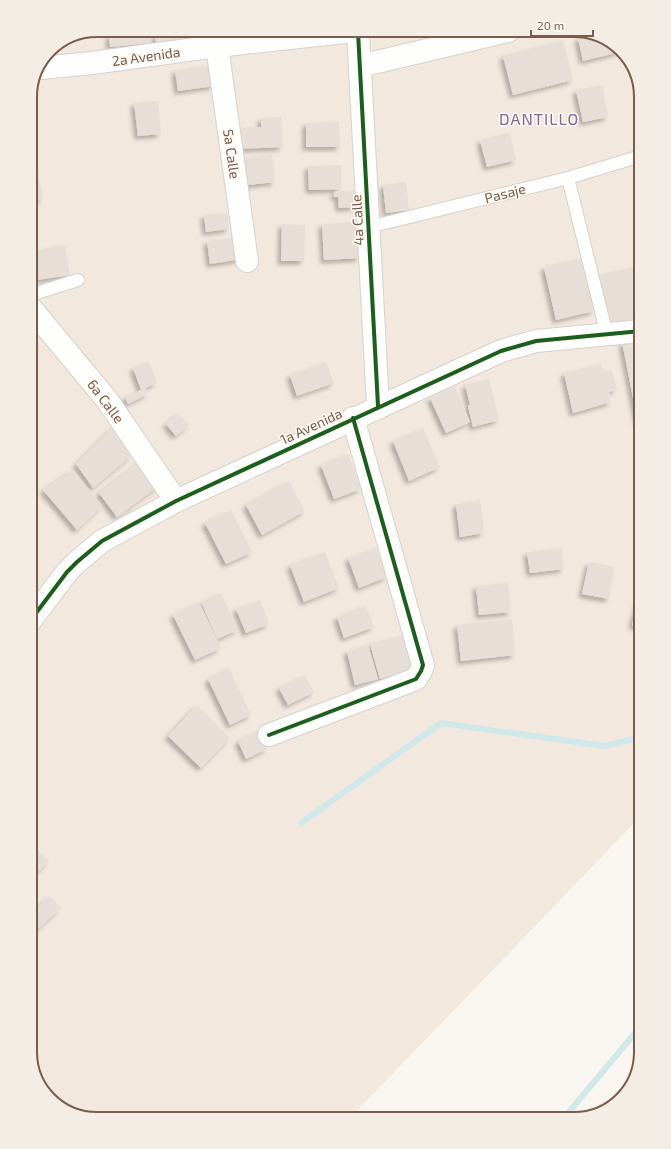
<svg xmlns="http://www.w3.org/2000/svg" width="671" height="1149" font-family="'Exo 2',sans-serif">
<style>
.residential{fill:#f2e8de}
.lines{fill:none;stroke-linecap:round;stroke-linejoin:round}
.stream{stroke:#d0e8ea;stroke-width:6}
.building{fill:#e6ded7;filter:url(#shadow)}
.lane-casing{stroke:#d7d1cb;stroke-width:14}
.street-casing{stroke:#d7d1cb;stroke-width:24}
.lane{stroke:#fefefd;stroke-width:12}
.street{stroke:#fefefd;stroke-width:22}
.cycleway-casing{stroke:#fffaf3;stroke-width:6}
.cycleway{stroke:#1b5e20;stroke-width:4}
.labels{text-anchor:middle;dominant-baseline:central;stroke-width:3;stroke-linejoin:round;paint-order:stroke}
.street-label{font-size:14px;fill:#7a5c4d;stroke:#fffaf3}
.quarter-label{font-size:16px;letter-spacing:1px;fill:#846695;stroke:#fffaf3}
.rim{fill:none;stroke:#7a5c4d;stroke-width:2}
</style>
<defs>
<filter id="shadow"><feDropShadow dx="-3.5" dy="3.5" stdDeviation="2" flood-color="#0004"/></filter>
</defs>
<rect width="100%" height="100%" fill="#f9f5f0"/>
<polygon class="residential" points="579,30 612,41 634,67 641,97 641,816 349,1119 93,1119 60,1108 37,1082 30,1052 30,93 50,49 71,35"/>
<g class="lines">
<g class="stream">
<polyline points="301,823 441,723 605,746 641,737"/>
<polyline points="563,1119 641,1026"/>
</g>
</g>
<g class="building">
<polygon points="149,34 150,43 110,47 109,35"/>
<polygon points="155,34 189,34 189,40 156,43"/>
<polygon points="591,34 612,41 620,52 583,61 578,38"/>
<polygon points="563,40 573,80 513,95 503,56"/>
<polygon points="212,65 214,86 178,91 175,70"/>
<polygon points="602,85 608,117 583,122 576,90"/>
<polygon points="158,101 161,134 138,136 134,103"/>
<polygon points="281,117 283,147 235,149 234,128 261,127 261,118"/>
<polygon points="339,122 340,147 306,147 306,123"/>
<polygon points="510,133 516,160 487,167 480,140"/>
<polygon points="272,154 275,182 240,186 238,158"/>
<polygon points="35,157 43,199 30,202 30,158"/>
<polygon points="341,165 341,189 309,190 308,166"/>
<polygon points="406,182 409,210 386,213 383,185"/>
<polygon points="354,190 355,207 339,208 338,197 334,197 334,192"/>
<polygon points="227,213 229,229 206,232 204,215"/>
<polygon points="358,222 360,258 324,260 322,224"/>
<polygon points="282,224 305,225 304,261 281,261"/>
<polygon points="239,237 242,259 210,264 207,241"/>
<polygon points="65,245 70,275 30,281 30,251"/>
<polygon points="582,258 594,311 556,320 544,267"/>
<polygon points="639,266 641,275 641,321 606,325 599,275"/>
<polygon points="30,333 39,343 30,350"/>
<polygon points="641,341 641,422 638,423 622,342"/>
<polygon points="149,362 157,383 145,388 148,394 128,404 125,397 141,390 133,368"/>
<polygon points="326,362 334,383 297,396 290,375"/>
<polygon points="601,364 604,372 612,370 617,389 609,392 611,402 573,413 564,373"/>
<polygon points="489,379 499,420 473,427 468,406 470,405 465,385"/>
<polygon points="455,387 470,422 446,433 430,398"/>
<polygon points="179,413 189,425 176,436 166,424"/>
<polygon points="115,426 131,456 93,488 76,464"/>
<polygon points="423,428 440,467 409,481 393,441"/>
<polygon points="348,454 361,489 334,499 321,465"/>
<polygon points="141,461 160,485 117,517 99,493"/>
<polygon points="73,470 102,506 77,530 43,490"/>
<polygon points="289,481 305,511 262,535 246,505"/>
<polygon points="480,500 484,533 460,537 456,504"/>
<polygon points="231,510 252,552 226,564 205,523"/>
<polygon points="376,548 387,577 359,588 348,558"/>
<polygon points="562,548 564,569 530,573 527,552"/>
<polygon points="325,552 339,588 304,602 290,565"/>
<polygon points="589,562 614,567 609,599 582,594"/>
<polygon points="508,583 511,612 479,615 476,586"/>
<polygon points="221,593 238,630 217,639 201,602"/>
<polygon points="641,593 641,628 632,625"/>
<polygon points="260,600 269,624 246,633 236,609"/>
<polygon points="199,602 221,648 195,660 173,615"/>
<polygon points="366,606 374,627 344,638 337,617"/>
<polygon points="512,619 515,655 461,661 457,625"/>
<polygon points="404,635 413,669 380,679 370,644"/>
<polygon points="368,645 378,679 355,685 347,651"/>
<polygon points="229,668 251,715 230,725 208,679"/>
<polygon points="305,675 314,692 288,705 279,688"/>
<polygon points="197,705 230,738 201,768 168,736"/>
<polygon points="258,731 267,749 246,759 238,741"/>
<polygon points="30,842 49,861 30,880"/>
<polygon points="50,896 61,908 38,929 30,919 30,914"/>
<polygon points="30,935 37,942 30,950"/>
</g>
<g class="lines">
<defs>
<g id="lane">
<polyline points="568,178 607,335"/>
<polyline points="369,227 568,178 641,156"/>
<polyline points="30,295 78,280"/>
</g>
<g id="street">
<polyline points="358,32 378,406"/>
<polyline points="217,46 247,261"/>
<polyline points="360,66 508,31"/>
<polyline points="41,68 92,63 217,46 345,32"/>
<polyline points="30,307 107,400 176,501"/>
<polyline points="30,621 67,572 77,562 102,541 176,501 501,351 536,341 641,331"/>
<polyline points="269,735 416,679 421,671 423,665 353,418"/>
</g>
</defs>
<use href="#lane" class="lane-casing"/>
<use href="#street" class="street-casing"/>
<use href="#lane" class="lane"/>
<use href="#street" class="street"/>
<defs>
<g id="cycleway">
<polyline points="358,32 378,406"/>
<polyline points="30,621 67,572 77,562 102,541 176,501 501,351 536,341 641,331"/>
<polyline points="269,735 416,679 421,671 423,665 353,418"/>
</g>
</defs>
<use href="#cycleway" class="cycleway-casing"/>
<use href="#cycleway" class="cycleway"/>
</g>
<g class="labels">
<g class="street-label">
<text transform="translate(146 56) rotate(-8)">2a Avenida</text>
<text transform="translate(232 154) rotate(82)">5a Calle</text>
<text transform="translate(505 193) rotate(-14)">Pasaje</text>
<text transform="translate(357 220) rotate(-93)">4a Calle</text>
<text transform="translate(106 401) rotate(53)">6a Calle</text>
<text transform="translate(311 426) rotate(-25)">1a Avenida</text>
</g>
<g class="quarter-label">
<text x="539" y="118">DANTILLO</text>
</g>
</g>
<path d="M0 0H671V1149H0ZM97 37H574A60 60 0 0 1 634 97V1052A60 60 0 0 1 574 1112H97A60 60 0 0 1 37 1052V97A60 60 0 0 1 97 37Z" fill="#f4ede6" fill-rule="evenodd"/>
<path class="rim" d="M97 37H574A60 60 0 0 1 634 97V1052A60 60 0 0 1 574 1112H97A60 60 0 0 1 37 1052V97A60 60 0 0 1 97 37Z"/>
<path d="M531 30v6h62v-6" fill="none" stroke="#7a5c4d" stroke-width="2"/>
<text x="537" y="30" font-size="12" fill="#7a5c4d" stroke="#fffaf3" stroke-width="3" paint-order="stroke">20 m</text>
</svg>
